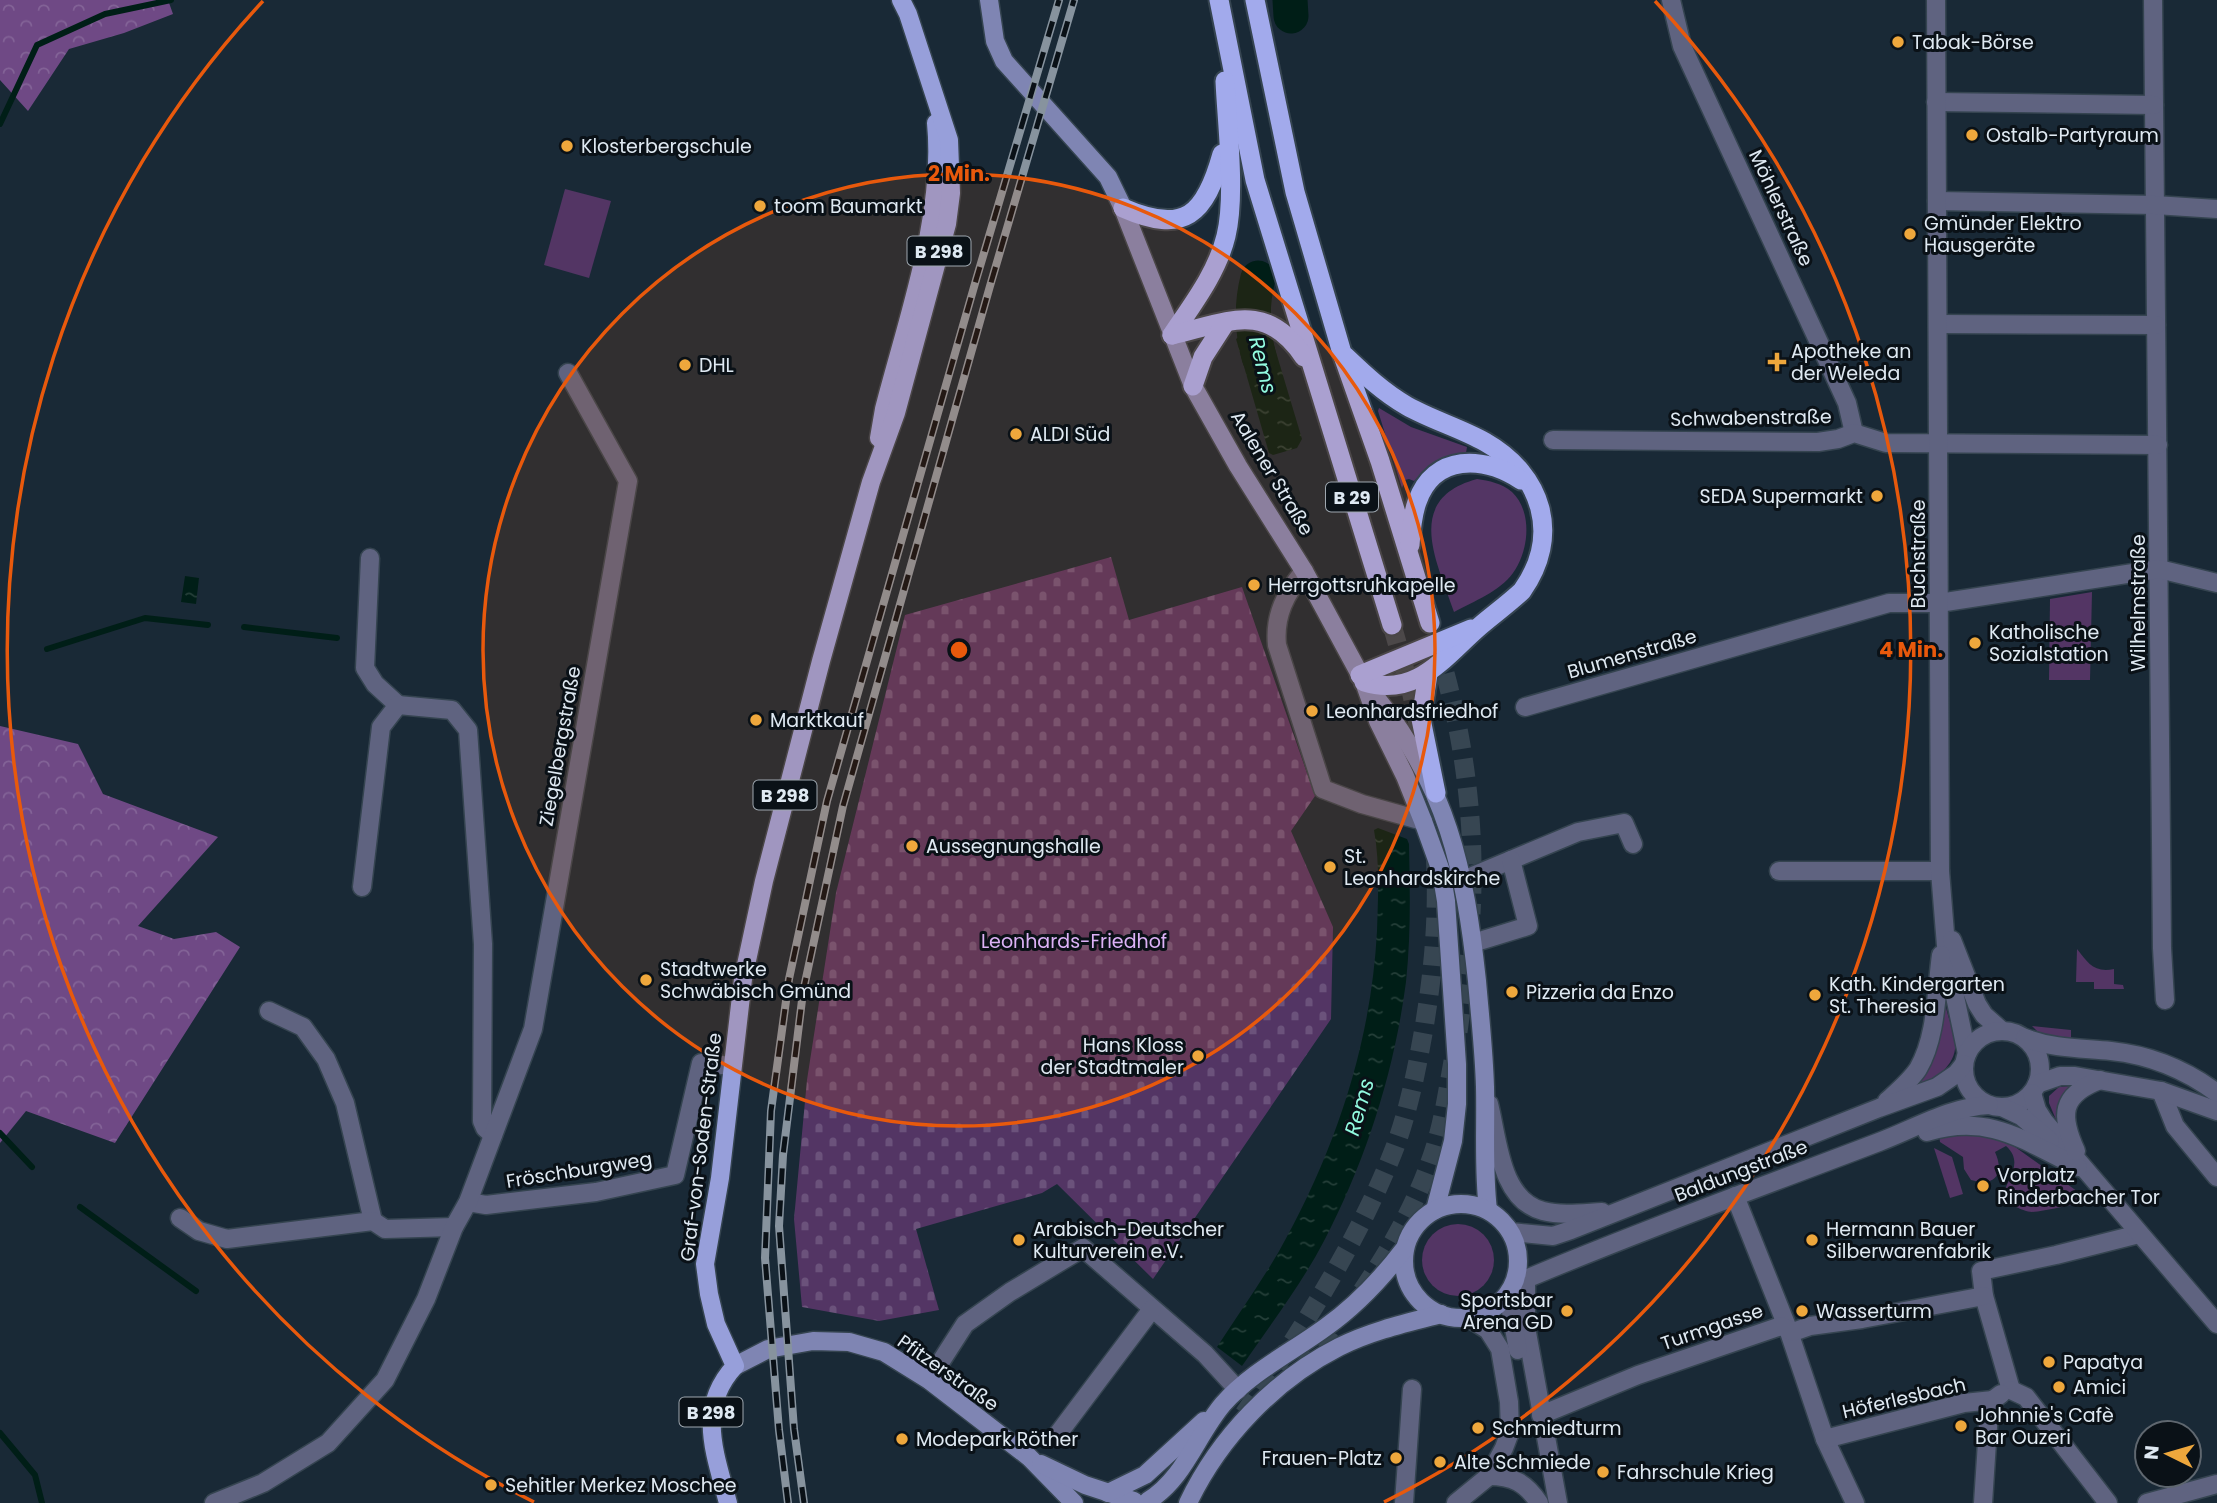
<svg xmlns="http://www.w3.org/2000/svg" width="2217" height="1503" font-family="Poppins,sans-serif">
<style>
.green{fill:#533564}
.forest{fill:url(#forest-crowns)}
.cemetery{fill:url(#cemetery-stones)}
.water{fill:url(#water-ripples)}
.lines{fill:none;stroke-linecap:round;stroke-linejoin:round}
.stream{stroke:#001e17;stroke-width:6}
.river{stroke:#001e17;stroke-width:35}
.trunk-tunnel{stroke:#374652;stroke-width:19;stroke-dasharray:19 10;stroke-linecap:butt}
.minor-casing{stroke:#354450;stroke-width:21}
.tertiary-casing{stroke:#354450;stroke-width:21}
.secondary-casing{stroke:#354450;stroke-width:21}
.primary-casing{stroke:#354450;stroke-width:21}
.trunk-casing{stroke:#354450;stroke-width:23}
.minor{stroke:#5f6380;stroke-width:18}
.tertiary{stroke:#5f6380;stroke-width:18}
.secondary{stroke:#7f85b3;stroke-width:18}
.primary{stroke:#979fda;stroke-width:18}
.trunk{stroke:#a2aaec;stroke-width:19}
.rail-casing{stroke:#87939e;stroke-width:8}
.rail{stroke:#0a1117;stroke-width:5;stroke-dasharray:16;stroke-linecap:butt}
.ring{fill:none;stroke:#e8590c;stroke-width:3.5}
.poi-dot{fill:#eea73c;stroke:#0a1117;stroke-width:2.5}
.labels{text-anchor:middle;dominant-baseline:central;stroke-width:6;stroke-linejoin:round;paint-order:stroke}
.shield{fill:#0a1117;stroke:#9fa8b0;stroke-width:2}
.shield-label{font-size:18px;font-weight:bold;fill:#dfe9f2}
.poi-label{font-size:19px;fill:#dfe9f2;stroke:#0a1117;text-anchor:start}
.street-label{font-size:19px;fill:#dfe9f2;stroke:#0a1117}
.park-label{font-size:19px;fill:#ddb2f7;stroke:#0a1117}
.water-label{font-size:21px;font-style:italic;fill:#92fbe0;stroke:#0a1117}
.centre{fill:#e8590c;stroke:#0a1117;stroke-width:3.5}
.ring-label{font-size:21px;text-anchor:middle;font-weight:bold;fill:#e8590c;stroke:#0a1117;stroke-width:6;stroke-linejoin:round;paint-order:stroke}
</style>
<defs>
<pattern id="forest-crowns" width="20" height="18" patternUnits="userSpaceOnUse" patternTransform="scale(1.75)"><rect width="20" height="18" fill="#6f4985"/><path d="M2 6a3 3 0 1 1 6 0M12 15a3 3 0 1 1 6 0" fill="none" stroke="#836397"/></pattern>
<pattern id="cemetery-stones" width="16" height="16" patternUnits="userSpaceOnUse" patternTransform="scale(1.75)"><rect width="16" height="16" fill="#533564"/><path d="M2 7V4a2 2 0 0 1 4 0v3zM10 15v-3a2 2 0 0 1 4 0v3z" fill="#6b527b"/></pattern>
<pattern id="water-ripples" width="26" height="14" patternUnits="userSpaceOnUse" patternTransform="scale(1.75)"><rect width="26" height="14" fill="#001e17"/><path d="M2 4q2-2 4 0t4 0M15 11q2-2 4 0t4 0" fill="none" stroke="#253f39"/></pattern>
</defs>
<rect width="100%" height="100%" fill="#192936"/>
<g class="green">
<polygon points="565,189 611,201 589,278 544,265"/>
<polygon points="1379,408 1411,427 1467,447 1466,453 1435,461 1414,481 1409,479 1405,480 1402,488 1378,411"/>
<path d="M1477 479C1489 481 1502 483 1512 492 1533 512 1529 551 1513 573 1499 592 1474 601 1454 612 1437 562 1403 499 1477 479Z"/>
<polygon points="2092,592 2090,680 2049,680 2050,599"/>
<path d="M2077 949C2088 963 2094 973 2114 969V984L2123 985 2124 989H2094V982H2076Z"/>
<path d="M1939 1002 1945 1003C1947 1014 1951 1024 1954 1035 1961 1063 1938 1077 1917 1088L1915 1084Z"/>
<polygon points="2032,1026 2071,1030 2071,1043 2041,1035"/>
<polygon points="2072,1086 2064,1097 2057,1122 2049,1103 2049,1096 2059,1087"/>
<path d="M1953 1132 1995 1136 2011 1144 2081 1194 2077 1204C2062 1206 2047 1211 2032 1212 2027 1212 2021 1209 2016 1207 1983 1195 2033 1170 2006 1146L1995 1152C2005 1174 1995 1187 1971 1180L1964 1169 1963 1157 1940 1142 1939 1135Z"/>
<polygon points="1934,1148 1952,1157 1963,1194 1950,1198"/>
<circle cx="1458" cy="1260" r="36"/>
</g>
<g class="forest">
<polygon points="0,0 168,0 173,14 124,33 69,49 28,111 0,80"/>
<polygon points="0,726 78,744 103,794 218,837 138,926 174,939 216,932 240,947 115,1143 26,1111 0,1143"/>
</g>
<polygon class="cemetery" points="1111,557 1129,620 1242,587 1315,796 1291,831 1333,927 1331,1019 1153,1279 1057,1184 1042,1193 916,1229 939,1310 879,1321 802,1307 794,1219 807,1080 836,893 905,615"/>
<g class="water">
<polygon points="1252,332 1259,333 1273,342 1302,439 1297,448 1273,455 1269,453 1236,339 1245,333"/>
<polygon points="185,576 199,578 196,604 181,602"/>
<path d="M1378 828 1407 839 1409 844C1410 890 1411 936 1406 982 1394 1073 1366 1160 1324 1241 1301 1285 1270 1325 1242 1366L1217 1347C1237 1316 1259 1285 1278 1253 1334 1154 1371 1046 1377 931 1378 898 1380 863 1374 830Z"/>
</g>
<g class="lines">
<g class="stream">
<polyline points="0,124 37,45 105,14 171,0"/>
<polyline points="244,627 337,638"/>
<polyline points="47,649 145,618 208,625"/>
<polyline points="0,1133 32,1167"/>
<polyline points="80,1207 196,1291"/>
<polyline points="0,1433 35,1475 42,1503"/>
</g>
<g class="river">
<polyline points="1290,0 1291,16"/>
<path d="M1258 278C1251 305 1252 331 1259 357"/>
</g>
<g class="trunk-tunnel">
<polyline points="1392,625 1412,695 1419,729"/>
<path d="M1437 646C1464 732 1476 824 1471 914"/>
<polyline points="1458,1032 1469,951"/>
<path d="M1362 1291C1389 1251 1414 1208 1430 1162 1442 1130 1447 1095 1453 1061"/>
<polyline points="1302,1369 1313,1357 1337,1319"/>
<path d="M1244 1414C1300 1334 1360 1238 1395 1147 1409 1109 1417 1068 1424 1028 1438 943 1441 871 1428 786"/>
</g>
<defs>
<g id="minor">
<polyline points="1671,0 1682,46 1847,403 1854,433"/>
<polyline points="2153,0 2162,948 2165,1000"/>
<polyline points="1936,102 2154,105"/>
<polyline points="1937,201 2155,205 2217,209"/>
<polyline points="1938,324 2156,325"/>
<polyline points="1553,440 1818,442 1838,439 1854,433 1886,443 2158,445"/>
<polyline points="370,558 365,668 375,684 398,705"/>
<path d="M1304 571C1286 593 1274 615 1277 645L1323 789 1362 804 1423 821"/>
<polyline points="1525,707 1889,603 1939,603 2159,569 2217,583"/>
<polyline points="1779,871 1940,871"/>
<polyline points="1463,880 1578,832 1624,823 1633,844"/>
<polyline points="362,887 381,727 398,705 452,710 468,730 483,944 482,1121 485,1128 493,1135"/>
<polyline points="1473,943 1528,926 1511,860"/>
<polyline points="269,1011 303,1027 326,1059 345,1103 373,1221"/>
<polyline points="2161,1091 2175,1126 2217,1177"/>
<polyline points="1735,1196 1788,1329 1825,1439 1855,1503"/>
<polyline points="468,1202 486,1205 596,1192 675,1175 701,1063 732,1066"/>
<polyline points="180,1218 199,1231 227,1239 373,1221 385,1229 454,1227"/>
<polyline points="1526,1279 1526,1327 1558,1503"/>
<polyline points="1508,1295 1518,1350"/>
<polyline points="929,1380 965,1324 1010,1292 1083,1248 1205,1354 1238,1390"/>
<polyline points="2011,1390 1984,1296 1981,1271 2056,1255 2139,1234"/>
<polyline points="2011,1390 2026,1397 2108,1503"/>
<polyline points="1541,1415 1638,1375 1781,1326 1793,1332 1810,1326 1862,1319 1984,1296"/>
<polyline points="1058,1434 1152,1309"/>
<polyline points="1825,1439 1964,1403 1993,1400"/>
<path d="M1489 1476C1513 1476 1526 1483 1539 1503"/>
<polyline points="214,1503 263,1483 328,1443 385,1380 426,1299 454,1227 468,1202 533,1029 628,481 568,373"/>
<polyline points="1404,1503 1412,1389"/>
<polyline points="1456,1503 1489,1476 1504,1448 1510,1432 1509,1402 1500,1349 1488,1330 1469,1318"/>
<polyline points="1983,1503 1989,1412 1993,1400 2001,1394"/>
<polyline points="2147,1503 2217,1484"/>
</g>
<g id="tertiary">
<polyline points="1936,0 1940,871 1947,958 1967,1054"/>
<polyline points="1952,940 1977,1004 1984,1015 2001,1030"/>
<circle cx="2002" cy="1069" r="38"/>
<path d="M2025 1038C2054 1049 2081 1048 2111 1051 2150 1055 2186 1070 2217 1093"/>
<polyline points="2037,1084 2060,1076 2075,1076 2161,1091 2217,1111"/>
<polyline points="2032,1093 2037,1110 2044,1121 2217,1324"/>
<path d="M1887 1101C1898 1091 1910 1081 1918 1069 1937 1037 1936 991 1941 955"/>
<path d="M1489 1104C1498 1139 1500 1200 1543 1211 1562 1216 1583 1213 1602 1212"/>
<polyline points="2002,1107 2021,1116 2050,1141"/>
<path d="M1927 1132C1990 1113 2024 1141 2078 1167"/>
<path d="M2076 1151C2060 1116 2060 1095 2100 1080"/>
<polyline points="1511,1232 1553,1236 1571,1230 1879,1108 1937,1087 1956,1074 1964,1064"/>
<path d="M1512 1288 1526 1279C1642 1230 1761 1187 1879 1142 1916 1128 1950 1107 1989 1105"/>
</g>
<g id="secondary">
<polyline points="989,0 995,41 1004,61 1108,177 1123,208 1193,386 1238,466 1304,571 1364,682 1378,721 1405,776 1423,821 1441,871 1446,901 1457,1064 1457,1104 1453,1141 1435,1210"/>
<path d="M1374 695C1447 785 1465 869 1477 981 1480 1016 1484 1052 1485 1087 1486 1129 1483 1168 1488 1210"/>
<circle cx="1461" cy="1261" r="57"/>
<polyline points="735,1366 768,1349 813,1341 849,1342 884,1352 929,1380 1029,1457 1074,1503"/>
<polyline points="1041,1464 1085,1485 1134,1501"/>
<polyline points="1108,1493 1145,1475 1204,1421"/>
<path d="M1148 1501C1185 1478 1196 1436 1223 1404 1251 1372 1292 1352 1326 1327 1357 1305 1382 1278 1405 1248"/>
<path d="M1188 1503C1219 1438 1274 1380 1339 1347 1371 1331 1406 1323 1441 1314"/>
</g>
<g id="primary">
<path d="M879 438 884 409C907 319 945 216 936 123"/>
<path d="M728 1503C715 1453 696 1408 735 1366L716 1324 709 1294 705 1264 720 1178 743 979 764 881 821 661 871 482 896 413 947 224 951 193 949 140 908 14 901 0"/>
</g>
<g id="trunk">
<polyline points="1219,0 1255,180 1392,625"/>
<polyline points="1255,0 1295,192 1342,353 1380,461 1430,623"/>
<path d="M1123 208C1185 235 1205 215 1222 154"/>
<path d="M1172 335C1192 305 1217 273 1226 236 1236 195 1227 125 1225 81"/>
<path d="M1172 335C1228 322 1266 300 1304 357"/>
<path d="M1345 356C1365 375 1383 392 1407 406 1432 420 1460 428 1485 442 1543 475 1561 536 1522 591 1508 604 1494 614 1480 626 1444 657 1417 698 1364 682"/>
<polyline points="1193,386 1203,357 1225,323"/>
<path d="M1410 545C1411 531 1412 516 1417 502 1434 453 1484 456 1521 480"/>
<polyline points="1428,674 1421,719 1436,793"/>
<polyline points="1360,675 1471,629"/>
</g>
</defs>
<use href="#minor" class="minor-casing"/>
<use href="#tertiary" class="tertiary-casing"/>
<use href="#secondary" class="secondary-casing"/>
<use href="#primary" class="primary-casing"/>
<use href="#trunk" class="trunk-casing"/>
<use href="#minor" class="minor"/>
<use href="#tertiary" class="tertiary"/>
<use href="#secondary" class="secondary"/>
<use href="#primary" class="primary"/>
<use href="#trunk" class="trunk"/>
<defs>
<g id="rail">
<polyline points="788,1503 779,1430 765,1258 771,1111 789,979 827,801 976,280 1059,0"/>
<polyline points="804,1503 794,1429 779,1226 783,1155 803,992 843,806 990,286 1074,0"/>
</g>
</defs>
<use href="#rail" class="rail-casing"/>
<use href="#rail" class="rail"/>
</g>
<circle cx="959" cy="650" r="476" fill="#e8590c" fill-opacity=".12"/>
<g class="ring">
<circle cx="959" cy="650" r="476"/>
<path d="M534 1502A952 952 0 0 1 263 1M1655 1A952 952 0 0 1 1384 1502"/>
</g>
<g class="poi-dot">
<circle cx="1898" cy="42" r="7"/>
<circle cx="1972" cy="135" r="7"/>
<circle cx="567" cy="146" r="7"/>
<circle cx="760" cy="206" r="7"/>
<circle cx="1910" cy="234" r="7"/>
<path d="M1773.5 351.5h7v7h7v7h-7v7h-7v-7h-7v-7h7z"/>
<circle cx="685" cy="365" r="7"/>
<circle cx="1016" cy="434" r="7"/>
<circle cx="1877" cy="496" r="7"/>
<circle cx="1254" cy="585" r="7"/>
<circle cx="1975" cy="643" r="7"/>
<circle cx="1312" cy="711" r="7"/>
<circle cx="756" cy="720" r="7"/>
<circle cx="912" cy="846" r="7"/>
<circle cx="1330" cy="867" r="7"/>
<circle cx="646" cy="980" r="7"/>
<circle cx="1512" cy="992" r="7"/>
<circle cx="1815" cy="995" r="7"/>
<circle cx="1198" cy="1056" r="7"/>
<circle cx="1983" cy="1186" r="7"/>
<circle cx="1019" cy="1240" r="7"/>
<circle cx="1812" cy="1240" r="7"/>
<circle cx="1567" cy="1311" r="7"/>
<circle cx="1802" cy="1311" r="7"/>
<circle cx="2049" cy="1362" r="7"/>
<circle cx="2059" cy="1387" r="7"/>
<circle cx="1961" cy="1426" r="7"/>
<circle cx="1478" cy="1428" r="7"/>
<circle cx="902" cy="1439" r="7"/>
<circle cx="1396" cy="1458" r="7"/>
<circle cx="1440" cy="1462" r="7"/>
<circle cx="1603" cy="1472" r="7"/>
<circle cx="491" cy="1485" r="7"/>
</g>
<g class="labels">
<g class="shield">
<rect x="907.5" y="236.5" width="63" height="29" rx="5"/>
<rect x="1326" y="482.5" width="52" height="29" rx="5"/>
<rect x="753.5" y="780.5" width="63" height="29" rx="5"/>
<rect x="679.5" y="1397.5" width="63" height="29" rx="5"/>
</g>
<g class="shield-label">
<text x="939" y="251">B 298</text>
<text x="1352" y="497">B 29</text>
<text x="785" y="795">B 298</text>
<text x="711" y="1412">B 298</text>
</g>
<g class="poi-label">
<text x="1912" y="42">Tabak-Börse</text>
<text x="1986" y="135">Ostalb-Partyraum</text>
<text x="581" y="146">Klosterbergschule</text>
<text x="774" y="206">toom Baumarkt</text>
<text x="1924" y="223">Gmünder Elektro<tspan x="1924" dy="22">Hausgeräte</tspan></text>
<text x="1791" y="351">Apotheke an<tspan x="1791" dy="22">der Weleda</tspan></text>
<text x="699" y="365">DHL</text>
<text x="1030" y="434">ALDI Süd</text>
<text x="1863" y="496" text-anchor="end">SEDA Supermarkt</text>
<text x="1268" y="585">Herrgottsruhkapelle</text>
<text x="1989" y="632">Katholische<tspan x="1989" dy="22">Sozialstation</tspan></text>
<text x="1326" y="711">Leonhardsfriedhof</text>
<text x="770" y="720">Marktkauf</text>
<text x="926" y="846">Aussegnungshalle</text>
<text x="1344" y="856">St.<tspan x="1344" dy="22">Leonhardskirche</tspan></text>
<text x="660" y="969">Stadtwerke<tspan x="660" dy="22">Schwäbisch Gmünd</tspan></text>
<text x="1829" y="984">Kath. Kindergarten<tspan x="1829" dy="22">St. Theresia</tspan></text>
<text x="1526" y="992">Pizzeria da Enzo</text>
<text x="1184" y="1045" text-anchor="end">Hans Kloss<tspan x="1184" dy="22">der Stadtmaler</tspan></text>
<text x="1997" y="1175">Vorplatz<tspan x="1997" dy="22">Rinderbacher Tor</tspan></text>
<text x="1033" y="1229">Arabisch-Deutscher<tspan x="1033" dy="22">Kulturverein e.V.</tspan></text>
<text x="1826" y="1229">Hermann Bauer<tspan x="1826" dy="22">Silberwarenfabrik</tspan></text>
<text x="1553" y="1300" text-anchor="end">Sportsbar<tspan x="1553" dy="22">Arena GD</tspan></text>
<text x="1816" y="1311">Wasserturm</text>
<text x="2063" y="1362">Papatya</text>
<text x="2073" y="1387">Amici</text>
<text x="1975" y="1415">Johnnie's Cafè<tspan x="1975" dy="22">Bar Ouzeri</tspan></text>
<text x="1492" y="1428">Schmiedturm</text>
<text x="916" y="1439">Modepark Röther</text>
<text x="1382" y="1458" text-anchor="end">Frauen-Platz</text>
<text x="1454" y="1462">Alte Schmiede</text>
<text x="1617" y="1472">Fahrschule Krieg</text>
<text x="505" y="1485">Sehitler Merkez Moschee</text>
</g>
<g class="street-label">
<text transform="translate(1781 208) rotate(65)">Möhlerstraße</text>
<text transform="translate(1751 418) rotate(-1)">Schwabenstraße</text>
<text transform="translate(1272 473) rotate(59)">Aalener Straße</text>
<text transform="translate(1918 554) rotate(-90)">Buchstraße</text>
<text transform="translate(2138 603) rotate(-90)">Wilhelmstraße</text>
<text transform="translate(1632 654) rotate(-16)">Blumenstraße</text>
<text transform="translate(560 746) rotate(-80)">Ziegelbergstraße</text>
<text transform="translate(701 1147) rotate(-83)">Graf-von-Soden-Straße</text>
<text transform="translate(579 1170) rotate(-9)">Fröschburgweg</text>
<text transform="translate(1741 1171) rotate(-21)">Baldungstraße</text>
<text transform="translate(1712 1327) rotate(-19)">Turmgasse</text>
<text transform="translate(948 1373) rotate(35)">Pfitzerstraße</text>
<text transform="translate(1904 1398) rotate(-13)">Höferlesbach</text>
</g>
<g class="park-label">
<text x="1074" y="941">Leonhards-Friedhof</text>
</g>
<g class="water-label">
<text transform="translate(1263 365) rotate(76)">Rems</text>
<text transform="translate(1359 1107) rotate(-74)">Rems</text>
</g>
</g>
<circle cx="959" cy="650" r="10" class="centre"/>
<g class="ring-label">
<text x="959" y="181">2 Min.</text>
<text x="1911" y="657">4 Min.</text>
</g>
<g transform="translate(2168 1454) rotate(275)"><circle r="33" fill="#0a1117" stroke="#5f676f" stroke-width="2"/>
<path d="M0-5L12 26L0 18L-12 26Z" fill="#eea73c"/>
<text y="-10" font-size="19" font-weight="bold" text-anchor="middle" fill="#dfe9f2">N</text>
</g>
</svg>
